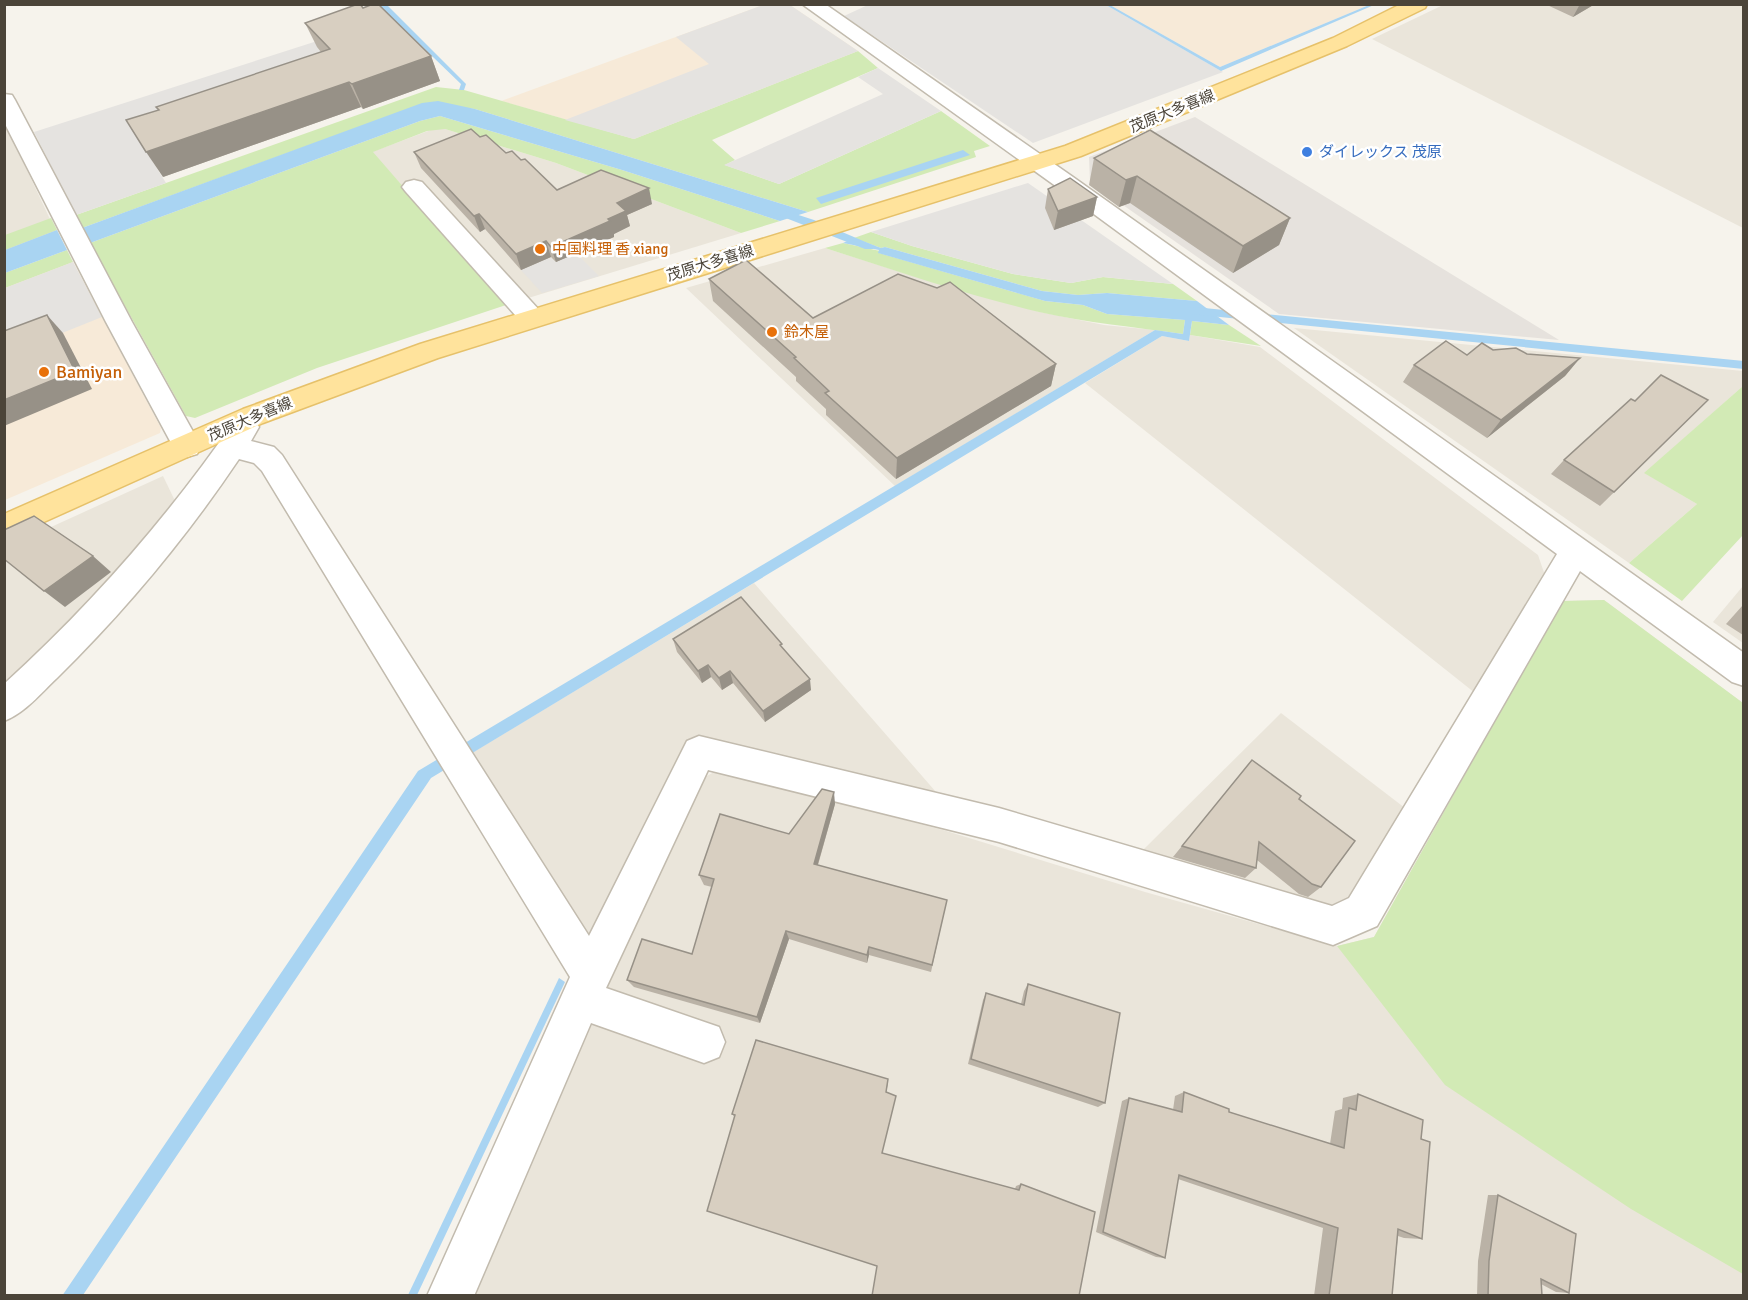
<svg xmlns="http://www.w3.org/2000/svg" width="1748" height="1300" font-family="Signika,'Noto Sans JP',sans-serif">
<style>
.residential{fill:#eae5da}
.commercial{fill:#f7ead8}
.industrial{fill:#e6e2dd}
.green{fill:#d2eab5}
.parking{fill:#e5e3e0}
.water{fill:#a9d4f2}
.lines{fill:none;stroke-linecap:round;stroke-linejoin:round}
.stream{fill:#a9d4f2;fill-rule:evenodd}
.minor-casing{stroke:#c2bbae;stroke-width:3}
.major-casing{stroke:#e6c16a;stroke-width:3}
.minor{fill:#fff;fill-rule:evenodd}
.major{fill:#ffe39c;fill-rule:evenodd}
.wall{fill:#bab2a6}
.shaded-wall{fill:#979187}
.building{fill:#d8cfc1;stroke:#979187;stroke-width:1.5}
.shop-dot{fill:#3f7fe0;stroke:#fff;stroke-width:2}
.food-dot{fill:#e8710a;stroke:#fff;stroke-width:2}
.labels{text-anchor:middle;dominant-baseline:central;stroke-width:5;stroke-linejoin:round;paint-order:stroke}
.far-street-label{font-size:15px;fill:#4b4439;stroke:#fff}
.far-shop-label{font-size:15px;fill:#366cbe;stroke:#fff;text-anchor:start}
.far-food-label{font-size:15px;fill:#c56008;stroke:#fff;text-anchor:start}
.food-label{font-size:18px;fill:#c56008;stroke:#fff;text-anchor:start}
</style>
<rect width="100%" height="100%" fill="#f6f3ec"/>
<g class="residential">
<polygon points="1443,5 1743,5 1743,228 1372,39"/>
<polygon points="4,121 56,232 4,251"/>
<polygon points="436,128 445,129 556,163 741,233 525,299 405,189 372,152"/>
<polygon points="825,248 910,275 1040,312 1104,325 1155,330 895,486 686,288"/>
<polygon points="1294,328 1743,371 1743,386 1645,473 1697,504 1629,563"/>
<polygon points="1190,335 1260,347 1538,555 1548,584 1475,693 1085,383 1162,336 1189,341"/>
<polygon points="163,476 177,505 51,642 5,685 5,548"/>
<polygon points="754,583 936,792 693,739 590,943 467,756"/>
<polygon points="1743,586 1743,643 1713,622"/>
<polygon points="1604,600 1743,703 1743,1295 461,1296 692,784 716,771 943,830 1145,892 1337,946 1374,937 1562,601"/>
<polygon points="1281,713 1405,808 1347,903 1319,905 1141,852"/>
</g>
<g class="commercial">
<polygon points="763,5 790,5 858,51 634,139 501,101"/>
<polygon points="1110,5 1369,5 1220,67"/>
<polygon points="73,262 161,428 160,433 5,500 5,272"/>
</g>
<polygon class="industrial" points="1195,117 1559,340 1279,314 1090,182 1089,157"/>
<g class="green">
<polygon points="858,51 878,68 712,140 735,160 725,165 779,184 941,111 990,146 974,151 976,157 808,212 475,109 422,104 82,228 76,215 436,87 464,90 634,139"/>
<polygon points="440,116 622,170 780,221 741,233 556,163 445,129 427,131 373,152 506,305 317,368 195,418 186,416 90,243 420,121"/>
<polygon points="51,218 57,230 5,250 5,235"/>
<polygon points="871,232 912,246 1013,274 1071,283 1103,277 1173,284 1197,301 1107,293 1078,295 1042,291 885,247 881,248 854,238"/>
<path d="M843 243 880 251 879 253 1045 301 1083 305 1107 314 1185 320 1183 334C1135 327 1087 323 1039 312 967 295 896 271 825 248Z"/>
<polygon points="67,250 73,262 5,288 5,273"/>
<polygon points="1192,321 1229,325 1261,346 1190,335"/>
<polygon points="1743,386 1743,535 1682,601 1629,563 1697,504 1644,473"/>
<polygon points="1604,600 1743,703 1743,1274 1631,1209 1445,1085 1337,946 1374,937 1562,601"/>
</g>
<g class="parking">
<polygon points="870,4 1106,5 1223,72 1033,143 844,16"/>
<polygon points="763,5 790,5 858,51 634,139 565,120 709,64 676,37"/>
<polygon points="392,17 431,56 351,84 143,146 166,183 76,215 34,132"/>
<polygon points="878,68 941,111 779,184 724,165 883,94 858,77"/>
<polygon points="1028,183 1173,284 1103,277 1071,283 1013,274 912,246 871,232"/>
<polygon points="570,247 599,276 542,293 521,270 551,257 556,262 564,258"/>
<polygon points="73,262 102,317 10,354 5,346 5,288"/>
</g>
<g class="water">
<polygon points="379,5 387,5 466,84 464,90 459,90 461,84"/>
<polygon points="1106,5 1110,5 1220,67 1369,5 1374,5 1221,71"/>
<polygon points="438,101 475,109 808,212 780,221 622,170 440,116 420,121 90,243 82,228 422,103"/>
<polygon points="963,150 970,155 821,204 816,198"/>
<polygon points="57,230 67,250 5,273 5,250"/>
<polygon points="854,238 881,248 885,247 1042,291 1078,295 1107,293 1197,301 1229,325 1192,321 1189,341 1162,336 431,778 83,1295 62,1296 418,771 1155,330 1183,334 1185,320 1107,314 1083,305 1045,301 878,253 879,250 843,243"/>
<polygon points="559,978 565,982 417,1295 408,1295"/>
</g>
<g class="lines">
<g class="stream">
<polygon points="777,208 814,220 875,246 873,249 865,249 773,213 773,209"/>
<polygon points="1194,307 1744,361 1744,369 1190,314 1190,308"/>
</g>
<defs>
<g id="minor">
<path d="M802 4H825L1073 177 1744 653V686L1732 682 1580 571 1377 926 1333 945 999 842 708 770 606 988 719 1027 725 1042 719 1057 704 1063 591 1023 474 1296H427L570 977 262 471 254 463 239 459C186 538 125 611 57 678 41 693 25 713 4 721V684C92 604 168 517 235 420L245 417 255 420 259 427 251 441 274 447 282 455 589 936 687 741 699 736 999 808 1332 906 1349 898 1557 554 1057 187Z"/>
<polygon points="4,94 12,95 15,100 132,322 201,446 197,454 187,457 177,454 106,322 4,122"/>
<polygon points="414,180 422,182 541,312 545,318 541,324 532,327 523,324 406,192 402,187 406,182"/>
</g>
<polygon id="major" points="1401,4 1427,4 1425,8 1347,46 1081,156 438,358 263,423 4,540 4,514 243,409 420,344 1065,146 1333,38"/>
</defs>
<use href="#minor" class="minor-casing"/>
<use href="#major" class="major-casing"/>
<use href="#minor" class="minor"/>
<use href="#major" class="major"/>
</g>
<g class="wall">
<polygon points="1545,4 1595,4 1573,17"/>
<polygon points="363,8 431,56 440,81 363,109 361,107 163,177 321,52 317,47 305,23"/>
<polygon points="480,137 506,153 521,160 557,190 652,204 627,215 630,226 614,234 614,237 556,262 551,257 521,270 485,229 480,232 421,168 414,152"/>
<polygon points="1094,158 1290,218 1279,245 1233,273 1130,203 1119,207 1089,185"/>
<polygon points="1048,189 1097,197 1093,216 1054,230 1045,208"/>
<polygon points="709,279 813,318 1056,364 1051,386 896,479 826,415 826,409 796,381 796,377 713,301"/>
<polygon points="1493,350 1527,354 1580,358 1565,376 1487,438 1403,382 1414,365"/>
<polygon points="1708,400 1600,506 1551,474 1564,460 1635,401"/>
<polygon points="1743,605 1743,635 1726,624"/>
<polygon points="673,639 783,648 811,690 765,722 733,683 722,690 711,677 702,683 677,652"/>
<polygon points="1252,760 1299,799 1321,887 1308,897 1299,894 1257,860 1256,868 1245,878 1173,857"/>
<polygon points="835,804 818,865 947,900 931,972 869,955 867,963 789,939 760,1023 634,987 627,980 692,954 712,887 704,885 699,875 789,834"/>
<polygon points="1028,984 1105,1103 1098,1107 968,1064 983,1000 986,993 1021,1004 1024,991"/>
<polygon points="888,1084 886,1092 882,1153 1015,1189 1016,1186 1021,1184 1095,1212 877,1265 732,1114"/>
<polygon points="1184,1092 1229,1112 1330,1144 1335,1111 1342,1109 1343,1098 1358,1094 1421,1139 1422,1239 1404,1238 1398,1236 1392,1296 1314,1296 1323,1228 1178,1179 1165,1258 1156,1257 1096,1232 1122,1101 1129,1098 1173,1110 1175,1096"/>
<polygon points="1488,1195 1498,1195 1569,1293 1556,1292 1541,1284 1542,1296 1477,1296 1478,1261"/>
</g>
<g class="shaded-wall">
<polygon points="1580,4 1595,4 1573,17"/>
<polygon points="431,56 440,81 363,109 352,84"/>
<polygon points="349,82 361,107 163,177 146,152"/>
<polygon points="1137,176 1130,203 1119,207 1126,180"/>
<polygon points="649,188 652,204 627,215 630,226 614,234 614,237 556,262 551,247 608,219 617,203"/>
<polygon points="1097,197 1093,216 1054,230 1058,211"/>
<polygon points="479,214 485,229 480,232 474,216"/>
<polygon points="1290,218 1279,245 1233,273 1243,246"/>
<polygon points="546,241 551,257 521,270 516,254"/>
<polygon points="47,315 63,333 92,389 4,426 4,400"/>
<polygon points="1580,358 1565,376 1487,438 1501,420"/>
<polygon points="1056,364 1051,386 896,479 897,458"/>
<polygon points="93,556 111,572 65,607 44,591"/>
<polygon points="708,665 711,677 702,683 698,671"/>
<polygon points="730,671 733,683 722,690 719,678"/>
<polygon points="810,679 811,690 765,722 763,711"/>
<polygon points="834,792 835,804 815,874 814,864"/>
<polygon points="786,931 789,939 760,1023 757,1017"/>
<polygon points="869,947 869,955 867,963 867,955"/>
</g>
<g class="building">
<polygon points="358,4 360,4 363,8 373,4 378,4 431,56 352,84 349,82 146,152 126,120 159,110 156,107 330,49 305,23"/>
<polygon points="471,129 480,137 486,135 506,153 512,151 521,160 525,159 557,190 601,170 649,188 617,203 626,211 608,219 610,221 551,247 546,241 516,254 479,214 474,216 414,152"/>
<polygon points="1150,130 1290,218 1243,246 1137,176 1126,180 1094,158"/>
<polygon points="1070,178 1097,197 1058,211 1048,189"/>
<polygon points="746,260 813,318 898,274 937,288 950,282 1056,364 897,458 825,393 829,391 794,358 796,357 709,279"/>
<polygon points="47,315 75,371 4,400 4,331"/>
<polygon points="1446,341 1467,355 1482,343 1493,350 1516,348 1527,354 1580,358 1501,420 1414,365"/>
<polygon points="1661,375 1708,400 1614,492 1564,460 1631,399 1635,401"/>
<polygon points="34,516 93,556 44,591 4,559 4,530"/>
<polygon points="741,597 782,644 780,645 810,679 763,711 730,671 719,678 708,665 698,671 673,639"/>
<polygon points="1252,760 1301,796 1299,799 1355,841 1321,887 1312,884 1259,842 1256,868 1182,846"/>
<polygon points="822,789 834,792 814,864 947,900 932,965 869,947 867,955 786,931 757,1017 627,980 642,939 692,954 714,879 699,875 720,814 789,834"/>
<polygon points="1028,984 1120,1013 1105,1103 971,1059 986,993 1024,1005"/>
<polygon points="756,1040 888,1079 886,1092 896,1096 882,1153 1019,1190 1021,1184 1095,1212 1079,1296 872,1296 877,1266 707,1211 735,1115 732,1114"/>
<polygon points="1184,1092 1229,1109 1229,1112 1344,1148 1349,1108 1356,1110 1358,1094 1423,1120 1421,1139 1430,1142 1422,1239 1398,1229 1392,1296 1329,1296 1338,1228 1179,1175 1165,1258 1103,1232 1129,1098 1182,1112"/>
<polygon points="1498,1195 1576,1234 1569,1293 1541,1279 1542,1296 1488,1296 1489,1261"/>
</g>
<circle class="shop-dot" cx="1307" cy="152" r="6"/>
<g class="food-dot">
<circle cx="540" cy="249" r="6"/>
<circle cx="772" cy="332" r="6"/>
<circle cx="44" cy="372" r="6"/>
</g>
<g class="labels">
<g class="far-street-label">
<text transform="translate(1172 111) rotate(-22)">茂原大多喜線</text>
<text transform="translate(710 263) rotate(-17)">茂原大多喜線</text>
<text transform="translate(250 419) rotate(-23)">茂原大多喜線</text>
</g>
<g class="far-shop-label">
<text x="1319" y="152">ダイレックス 茂原</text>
</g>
<g class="far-food-label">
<text x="552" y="249">中国料理 香 xiang</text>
<text x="784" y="332">鈴木屋</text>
</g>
<g class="food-label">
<text x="56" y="372">Bamiyan</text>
</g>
</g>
<rect width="1748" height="1300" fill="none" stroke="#4b4439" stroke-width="12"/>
</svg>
